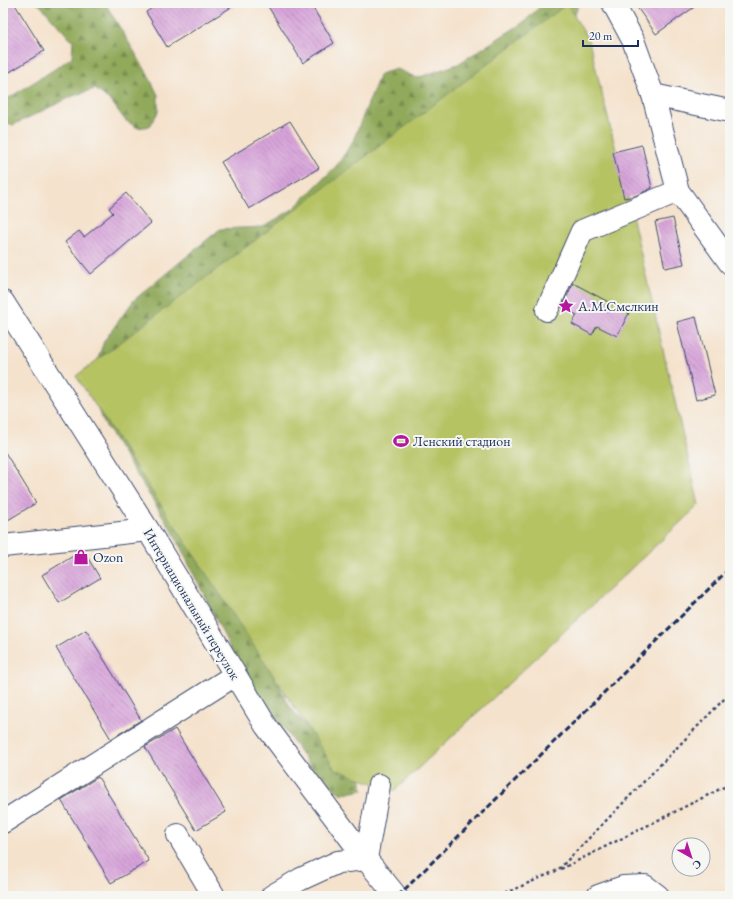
<svg xmlns="http://www.w3.org/2000/svg" width="733" height="899" font-family="'EB Garamond',serif">
<style>
.forest{fill:url(#forest-firs);stroke:#566c5c}
.pitch{fill:#b6c364;stroke:#687961}
.building{fill:url(#building-back-hatch)}
.lines{fill:none;stroke-linecap:round;stroke-linejoin:round}
.minor-casing{stroke:#3c4a6e;stroke-width:24}
.path{stroke:#3c4a6e;stroke-width:2.5;stroke-dasharray:3 3;stroke-linecap:butt}
.minor{stroke:#fff;stroke-width:22}
.rail{stroke:#1b2f5e;stroke-width:3;stroke-dasharray:6 3;stroke-linecap:butt}
.labels{text-anchor:middle;dominant-baseline:central;stroke-width:4;stroke-linejoin:round;paint-order:stroke}
.poi-label{font-size:14px;fill:#1b2f5e;stroke:#f6f6f2;text-anchor:start}
.street-label{font-size:14px;fill:#1b2f5e;stroke:#f6f6f2}
</style>
<defs>
<pattern id="forest-firs" width="22" height="20" patternUnits="userSpaceOnUse"><rect width="22" height="20" fill="#90a95a"/><path d="M5 1l3.5 6h-7zM16 11l3.5 6h-7z" fill="#758a4e"/></pattern>
<pattern id="building-back-hatch" width="6" height="6" patternUnits="userSpaceOnUse"><rect width="6" height="6" fill="#d8a4da"/><path d="M-1 5l2 2M0 0l6 6M5-1l2 2" fill="none" stroke="#ae86b4"/></pattern>
</defs>
<rect width="100%" height="100%" fill="#f6f6f2"/>
<filter id="ink" filterUnits="userSpaceOnUse"><feTurbulence type="fractalNoise" baseFrequency=".025" numOctaves="2"/><feDisplacementMap in="SourceGraphic" scale="8" xChannelSelector="R" yChannelSelector="G"/><feConvolveMatrix kernelMatrix="1 2 1 2 8 2 1 2 1" color-interpolation-filters="sRGB"/></filter>
<filter id="wash" filterUnits="userSpaceOnUse"><feTurbulence type="fractalNoise" baseFrequency=".012" numOctaves="4" result="noise"/><feDisplacementMap in="SourceGraphic" scale="16" xChannelSelector="R" yChannelSelector="G"/><feGaussianBlur stdDeviation="0.9" result="paint"/><feColorMatrix in="noise" values="0 0 0 0 0 0 0 0 0 0 0 0 0 0 0 0 0 1.4 0 .05"/><feComposite in="paint" operator="in"/></filter>
<g filter="url(#wash)">
<rect width="100%" height="100%" fill="#f5e2cc"/>
<g class="forest">
<polygon points="36,3 105,3 146,71 158,95 158,112 150,126 138,128 125,120 111,101 95,89 73,96 13,125 3,121 4,101 58,67 72,57 73,42 40,5"/>
<polygon points="544,3 577,3 578,7 262,654 290,707 315,737 360,776 363,790 342,794 320,780 285,730 244,676 173,532 105,425 88,388 104,341 134,300 220,229 263,227 293,209 338,164 353,141 380,74 397,69 417,78 458,64 524,22"/>
</g>
<polygon class="pitch" points="567,4 589,41 631,211 699,505 394,791 335,769 76,376"/>
<g id="blocks">
<g class="building">
<polygon points="9,3 14,3 44,51 3,76 3,6"/>
<polygon points="160,3 238,3 167,47 146,12"/>
<polygon points="266,3 310,3 334,43 303,63"/>
<polygon points="634,3 700,3 656,34"/>
<polygon points="290,121 319,168 249,209 221,162"/>
<polygon points="642,145 652,188 635,196 624,198 613,152"/>
<polygon points="126,193 151,223 91,274 65,242 79,231 84,237 113,213 109,208"/>
<polygon points="673,218 684,264 665,268 655,222"/>
<polygon points="573,283 629,313 617,336 597,326 592,335 572,324 577,315 562,307"/>
<polygon points="696,317 715,395 696,400 677,322"/>
<polygon points="3,449 36,503 8,520 3,511"/>
<polygon points="83,550 100,578 59,603 42,575"/>
<polygon points="86,630 141,720 111,739 56,648"/>
<polygon points="175,729 226,812 196,830 145,747"/>
<polygon points="98,777 149,861 111,883 61,800"/>
</g>
</g>
</g>
<g filter="url(#ink)">
<use href="#blocks" fill-opacity="0" stroke="#3c4a6e" stroke-width="1"/>
<g class="lines">
<defs>
<g id="minor">
<polyline points="613,3 633,40 653,95 678,191 730,263"/>
<polyline points="653,95 730,111"/>
<polyline points="3,302 148,530 266,726 366,859 396,896"/>
<polyline points="547,310 582,231 678,191"/>
<polyline points="3,546 148,530"/>
<polyline points="3,822 235,675"/>
<polyline points="178,835 214,896"/>
<polyline points="366,859 379,785"/>
<polyline points="272,896 301,879 338,862 366,859"/>
<polyline points="598,896 623,887 645,886 658,896"/>
</g>
</defs>
<use href="#minor" class="minor-casing"/>
<g class="path">
<polyline points="561,869 730,784"/>
<polyline points="499,896 558,870 730,693"/>
</g>
<use href="#minor" class="minor"/>
<polyline class="rail" points="398,896 730,568"/>
</g>
</g>
<defs>
<symbol id="sight-bare" viewBox="-9 -9 18 18"><path d="M0-6L1.8-2.2L6-1.7L2.9 1.2L3.7 5.4L0 3.3L-3.7 5.4L-2.9 1.2L-6-1.7L-1.8-2.2Z" fill="#b5179e" stroke="#f6f6f2" stroke-width="2.5" paint-order="stroke"/></symbol>
<symbol id="stadium-bare" viewBox="-9 -9 18 18"><path d="M0-5a6.5 5 0 1 0 0 10a6.5 5 0 1 0 0-10ZM-3.5-1.8h7v3.6h-7Z" fill="#b5179e" stroke="#f6f6f2" stroke-width="2.5" paint-order="stroke"/></symbol>
<symbol id="shop-bare" viewBox="-9 -9 18 18"><path d="M-5-2.5h2.3a2.7 3.5 0 0 1 5.4 0H5L5.5 6h-11ZM-1.5-2.5h3a1.5 2.3 0 0 0-3 0Z" fill="#b5179e" stroke="#f6f6f2" stroke-width="2.5" paint-order="stroke"/></symbol>
</defs>
<g fill-rule="evenodd">
<use href="#sight-bare" x="555" y="295" width="22" height="22"/>
<use href="#stadium-bare" x="390" y="430" width="22" height="22"/>
<use href="#shop-bare" x="70" y="546" width="22" height="22"/>
</g>
<g class="labels">
<g class="poi-label">
<text x="578" y="306">А.М.Смелкин</text>
<text x="413" y="441">Ленский стадион</text>
<text x="93" y="557">Ozon</text>
</g>
<g class="street-label">
<text transform="translate(192 604) rotate(59)">Интернациональный переулок</text>
</g>
</g>
<rect width="733" height="899" fill="none" stroke="#f6f6f2" stroke-width="16"/>
<g transform="translate(691 857) rotate(141)"><circle r="19" fill="#f6f6f2" stroke="#9ea6b7"/>
<path d="M0-3L7 15L0 10L-7 15Z" fill="#b5179e"/>
<text y="-6" font-size="11" font-weight="bold" text-anchor="middle" fill="#1b2f5e">С</text>
</g>
<path d="M583 40v6h55v-6" fill="none" stroke="#1b2f5e" stroke-width="2"/>
<text x="589" y="40" font-size="12" fill="#1b2f5e" stroke="#f6f6f2" stroke-width="3" paint-order="stroke">20 m</text>
</svg>
